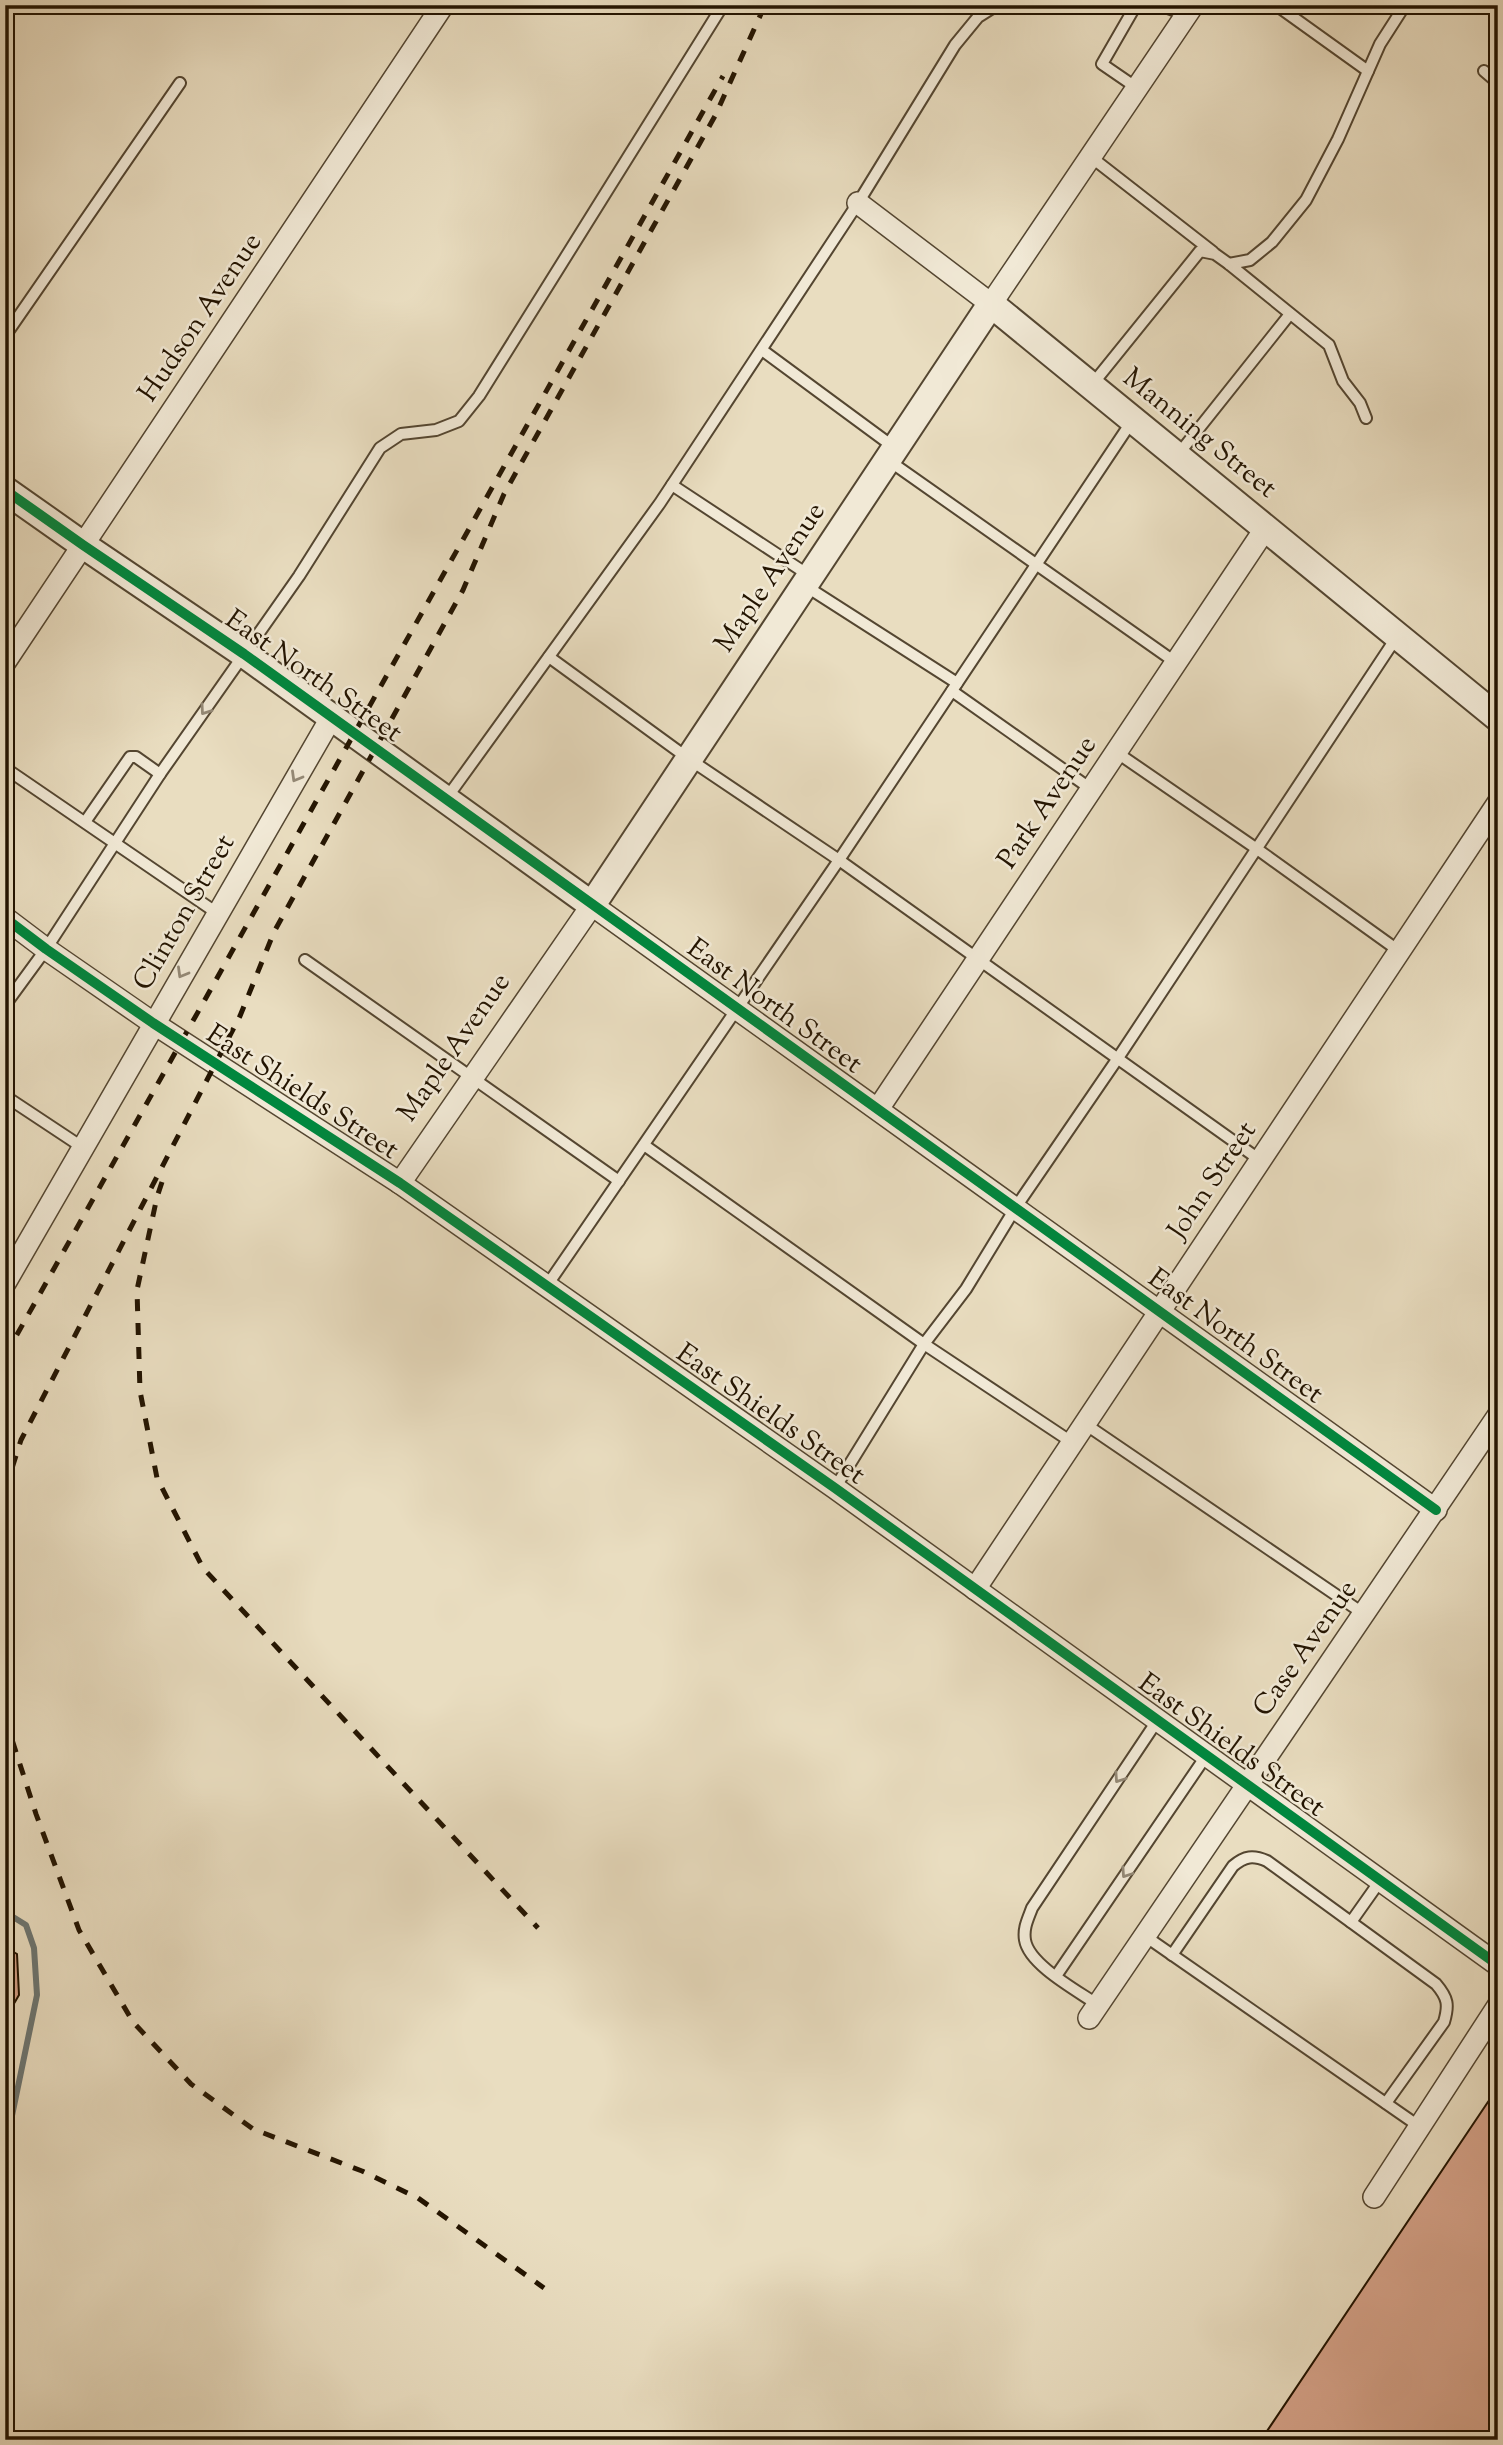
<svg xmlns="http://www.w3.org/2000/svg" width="1503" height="2445" font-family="'Sorts Mill Goudy',serif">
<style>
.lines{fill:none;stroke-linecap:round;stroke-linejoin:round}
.stream{stroke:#6d7672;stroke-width:6}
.building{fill:#d6a38a;stroke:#231401;stroke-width:2}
.service-casing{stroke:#544631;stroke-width:14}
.minor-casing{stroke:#544631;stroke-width:24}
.tertiary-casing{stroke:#544631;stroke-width:30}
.service{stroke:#f1e9d6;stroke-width:10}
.minor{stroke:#f1e9d6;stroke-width:21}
.tertiary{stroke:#f1e9d6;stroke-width:26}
.rail{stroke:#231401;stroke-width:5;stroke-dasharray:12 12;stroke-linecap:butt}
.cycleway-casing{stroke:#f1e9d6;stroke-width:15}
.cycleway{stroke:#00873e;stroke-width:10}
.oneway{stroke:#948976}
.labels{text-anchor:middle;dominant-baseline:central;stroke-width:5;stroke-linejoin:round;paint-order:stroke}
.street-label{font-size:28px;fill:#231401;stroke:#f1e9d6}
</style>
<rect width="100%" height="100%" fill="#e9ddc0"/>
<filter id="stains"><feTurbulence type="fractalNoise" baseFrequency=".00286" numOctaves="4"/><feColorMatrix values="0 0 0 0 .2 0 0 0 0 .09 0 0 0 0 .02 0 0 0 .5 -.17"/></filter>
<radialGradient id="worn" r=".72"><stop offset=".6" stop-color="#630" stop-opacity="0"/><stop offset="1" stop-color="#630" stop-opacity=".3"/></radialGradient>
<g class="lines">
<polyline class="stream" points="5,1912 26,1925 34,1948 37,1995 8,2135 5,2186"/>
</g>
<g class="building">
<polygon points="5,1947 17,1954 19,1995 5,2019"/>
<polygon points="1498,2087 1498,2440 1261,2440"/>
</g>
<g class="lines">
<defs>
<g id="service">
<polyline points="1136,5 1102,64 1137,88"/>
<polyline points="1159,5 1187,15"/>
<polyline points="1276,5 1368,71"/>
<polyline points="1484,71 1498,83"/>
<polyline points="1091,157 1213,252"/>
<polyline points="1229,264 1250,260 1272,242 1306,200 1338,139 1380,44 1405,5"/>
<polyline points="5,336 180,83"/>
<polyline points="762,350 895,448"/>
<polyline points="1091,386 1200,251 1215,254 1229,264 1329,345 1343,381 1360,403 1366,418"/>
<polyline points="1177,456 1290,314"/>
<polyline points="888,460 1175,662"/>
<polyline points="672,485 810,576"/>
<polyline points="804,585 957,683"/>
<polyline points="549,657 689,759 839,860 1260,1160"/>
<polyline points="952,691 1091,789"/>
<polyline points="1116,752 1257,849 1399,951"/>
<polyline points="5,768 217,913"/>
<polyline points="446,799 660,503 858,203 955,45 978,17 997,5"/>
<polyline points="85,822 130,757 136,757 160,774"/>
<polyline points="305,960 619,1181"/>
<polyline points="5,1005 46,949 160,774 299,576 380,448 401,434 436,430 459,421 479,396 723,5"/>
<polyline points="5,1096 82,1147"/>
<polyline points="644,1145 924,1344 1073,1443"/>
<polyline points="546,1287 839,860 1132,421"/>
<polyline points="1085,1424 1364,1614"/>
<polyline points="835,1488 924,1344 966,1289 1016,1207 1118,1058 1396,638"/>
<polyline points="1351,1922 1380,1881"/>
<polyline points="1145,1936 1420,2127"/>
<path d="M1172 1955 1233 1866C1245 1856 1253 1855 1267 1861L1436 1984C1448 1998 1449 2005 1444 2022L1386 2103"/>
<polyline points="1056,1976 1206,1756"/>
<path d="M1098 2005C1078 1991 1029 1965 1025 1940 1023 1928 1028 1919 1032 1908L1157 1721"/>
</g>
<g id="minor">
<polyline points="858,203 991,304 1193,5"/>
<polyline points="5,662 443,5"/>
<polyline points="5,918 46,949 153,1023 400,1183 835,1488 1498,1965"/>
<polyline points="878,1109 1265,529"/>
<polyline points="400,1183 592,905 1436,1510"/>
<polyline points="5,1283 331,718"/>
<polyline points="975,1589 1498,803"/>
<polyline points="1089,2018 1498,1416"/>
<polyline points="1374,2197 1498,2006"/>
</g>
<polyline id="tertiary" points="5,490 83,545 244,654 592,905 991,304 1498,718"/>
</defs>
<use href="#service" class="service-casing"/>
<use href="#minor" class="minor-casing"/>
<use href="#tertiary" class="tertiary-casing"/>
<use href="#service" class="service"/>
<use href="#minor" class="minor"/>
<use href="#tertiary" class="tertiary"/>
<g class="rail">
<polyline points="162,1182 157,1197 137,1290 140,1391 157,1478 203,1568 538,1928"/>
<polyline points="5,1356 723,76"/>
<polyline points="5,1490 21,1440 240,1016 274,932 463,590 504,494 715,116 765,5"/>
<polyline points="5,1718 36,1814 79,1930 133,2022 191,2084 253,2129 362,2171 418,2198 544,2288"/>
</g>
<defs>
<g id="cycleway">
<polyline points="5,490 83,545 244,654 1436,1510"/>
<polyline points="5,918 46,949 153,1023 400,1183 835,1488 1498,1965"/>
</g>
</defs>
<use href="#cycleway" class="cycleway-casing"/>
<use href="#cycleway" class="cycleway"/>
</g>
<defs><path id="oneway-chevron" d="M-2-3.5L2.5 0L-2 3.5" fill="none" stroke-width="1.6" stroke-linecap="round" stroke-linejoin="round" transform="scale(1.75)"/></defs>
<g class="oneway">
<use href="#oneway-chevron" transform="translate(205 710) rotate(125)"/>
<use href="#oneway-chevron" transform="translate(296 777) rotate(120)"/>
<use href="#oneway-chevron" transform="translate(182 973) rotate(120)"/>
<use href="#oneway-chevron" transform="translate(1119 1778) rotate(124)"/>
<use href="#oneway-chevron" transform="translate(1126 1873) rotate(124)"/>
</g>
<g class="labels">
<g class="street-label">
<text transform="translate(201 318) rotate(-56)">Hudson Avenue</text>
<text transform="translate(1199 434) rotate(39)">Manning Street</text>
<text transform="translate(771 578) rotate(-56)">Maple Avenue</text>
<text transform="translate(313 677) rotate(35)">East North Street</text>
<text transform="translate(1048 803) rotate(-56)">Park Avenue</text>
<text transform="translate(185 913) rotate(-60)">Clinton Street</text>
<text transform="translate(774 1007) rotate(36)">East North Street</text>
<text transform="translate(455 1048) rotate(-55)">Maple Avenue</text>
<text transform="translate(302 1093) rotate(33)">East Shields Street</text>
<text transform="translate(1213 1181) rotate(-56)">John Street</text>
<text transform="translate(1235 1337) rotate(36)">East North Street</text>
<text transform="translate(770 1415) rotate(35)">East Shields Street</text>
<text transform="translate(1306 1649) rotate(-55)">Case Avenue</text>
<text transform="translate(1231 1746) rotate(36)">East Shields Street</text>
</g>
</g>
<rect width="1503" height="2445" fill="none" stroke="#e9ddc0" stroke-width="28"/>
<rect x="7" y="7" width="1489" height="2431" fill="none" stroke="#231401" stroke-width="3.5"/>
<rect x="14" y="14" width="1475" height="2417" fill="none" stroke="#231401" stroke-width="2"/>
<rect width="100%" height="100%" filter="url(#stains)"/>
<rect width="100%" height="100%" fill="url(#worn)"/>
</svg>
